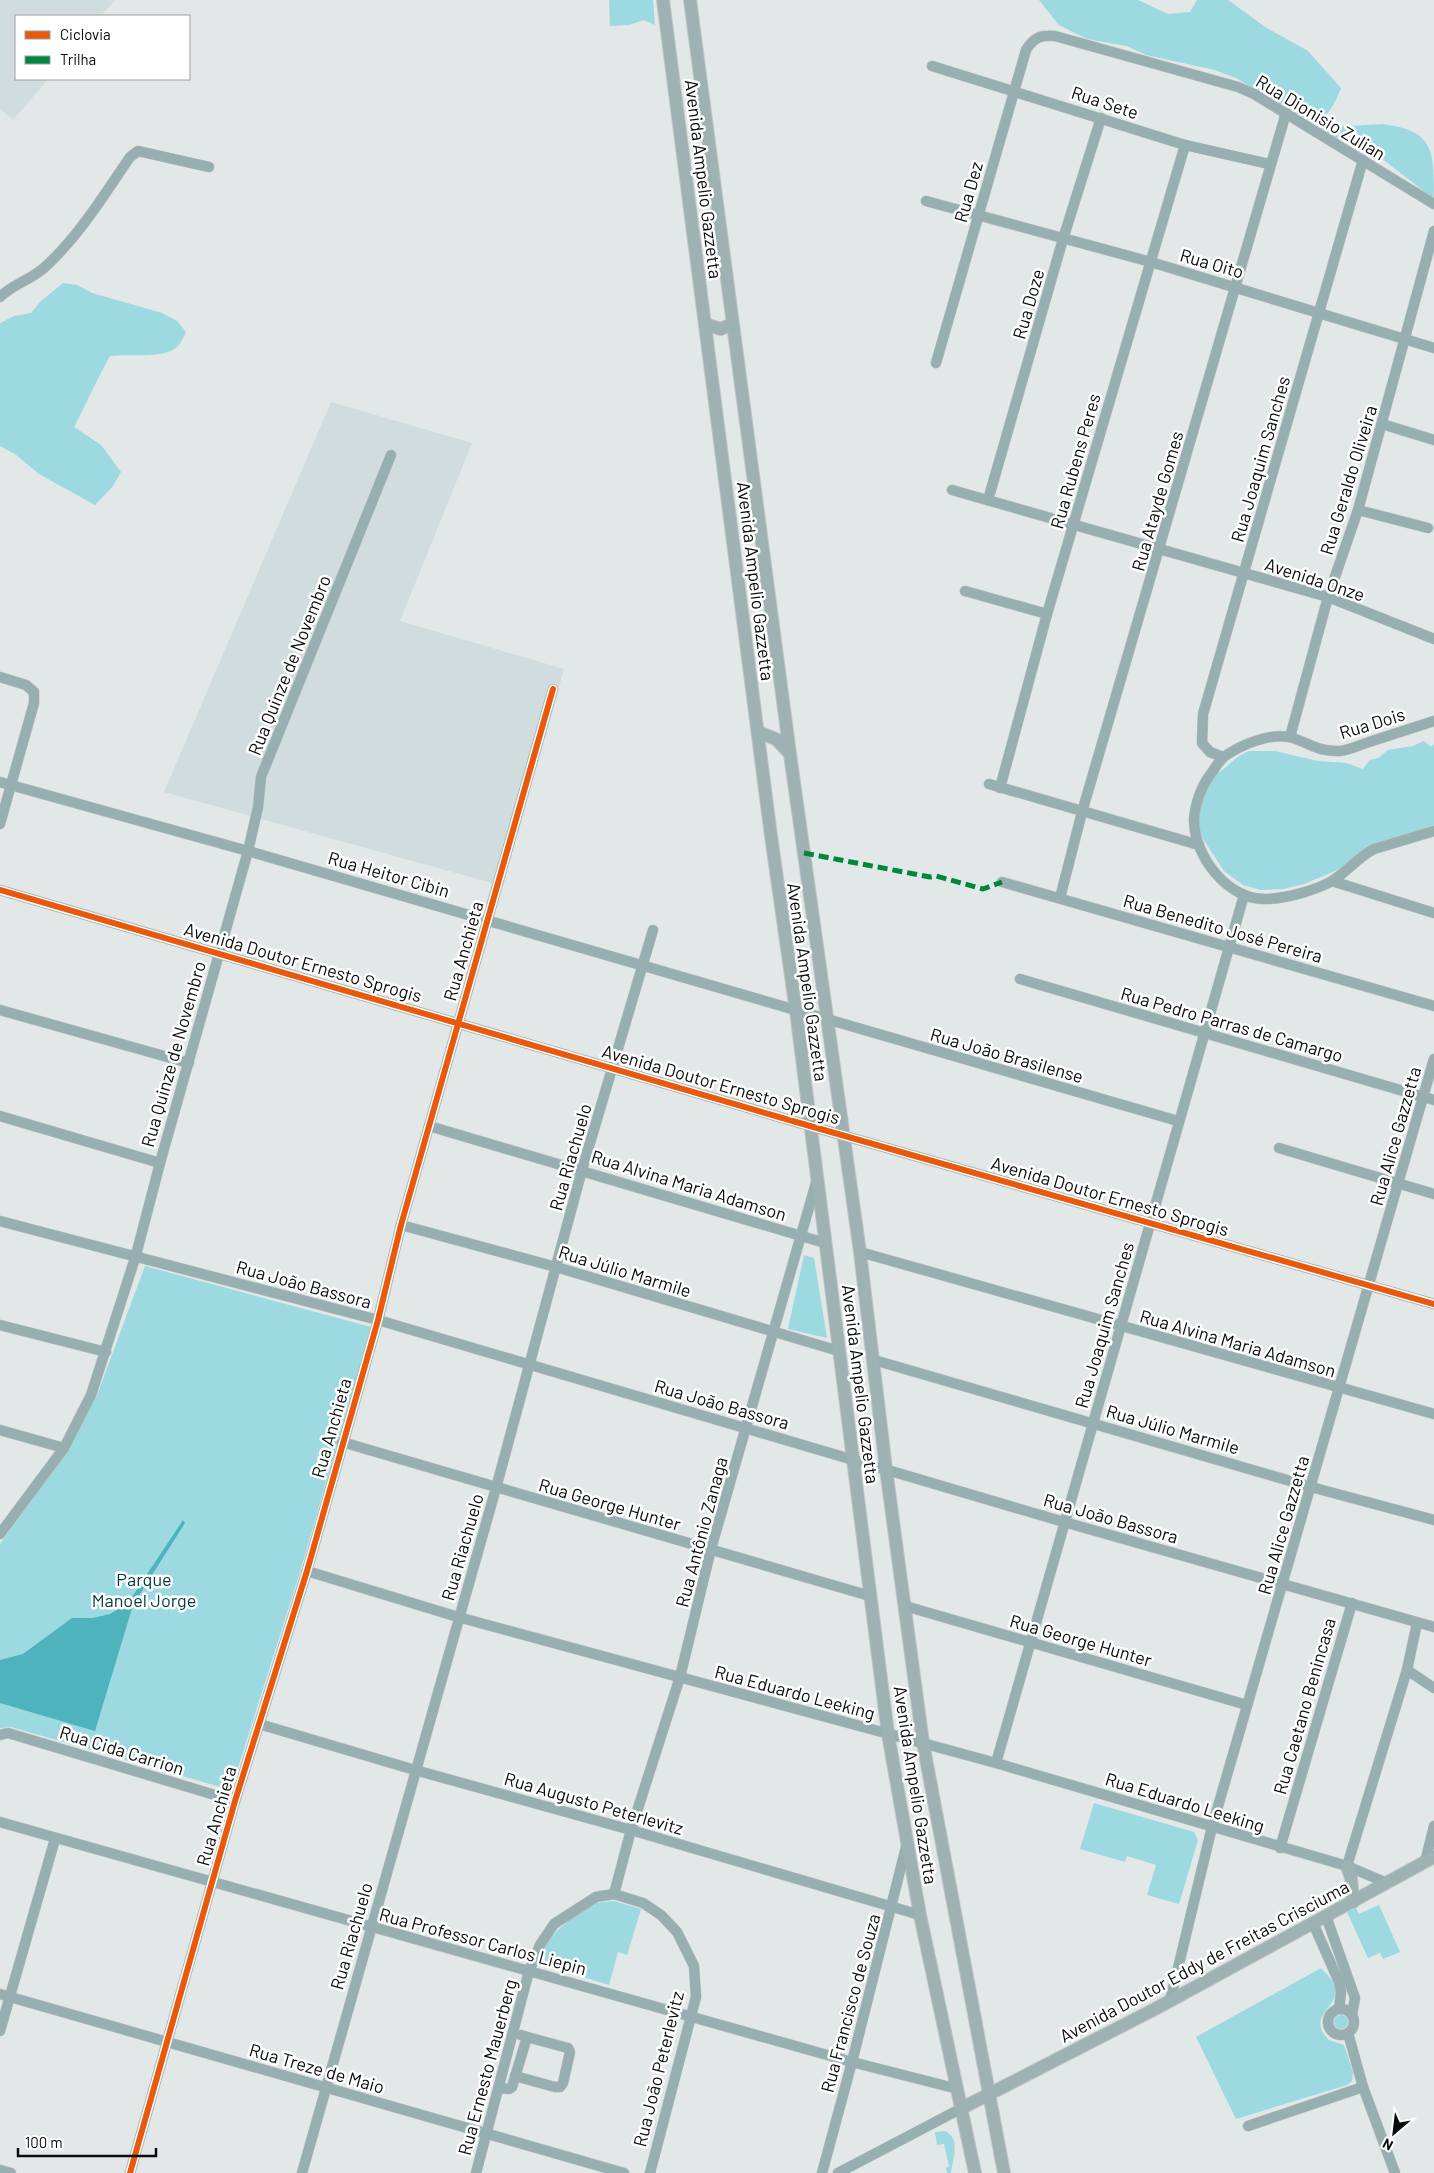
<svg xmlns="http://www.w3.org/2000/svg" width="1434" height="2173" font-family="Barlow,sans-serif">
<style>
.built{fill:#d0dcdd}
.green{fill:#9cd9e0}
.water{fill:#4eb3bd}
.lines{fill:none;stroke-linecap:round;stroke-linejoin:round}
.minor-casing{stroke:#c0c3c3;stroke-width:11}
.major-casing{stroke:#c0c3c3;stroke-width:14}
.minor{stroke:#97afb1;stroke-width:10}
.major{stroke:#9eb1b3;stroke-width:12}
.quiet{stroke:#00873e;stroke-width:5;stroke-dasharray:10 5;stroke-linecap:butt}
.cycleway-casing{stroke:#fff;stroke-width:9}
.cycleway{stroke:#e8590c;stroke-width:6}
.labels{text-anchor:middle;dominant-baseline:central;stroke-width:5;stroke-linejoin:round;paint-order:stroke}
.street-label{font-size:18px;fill:#090c0c;stroke:#fff}
.park-label{font-size:18px;fill:#00393f;stroke:#fff}
</style>
<rect width="100%" height="100%" fill="#e2e7e7"/>
<g class="built">
<polygon points="0,0 115,0 101,16 16,16 16,79 48,79 13,120 0,109"/>
<polygon points="331,402 472,443 400,621 564,669 503,886 164,792"/>
</g>
<g class="green">
<polygon points="609,0 653,0 655,25 644,20 629,25 610,26"/>
<path d="M1039 0H1138L1168 14 1190 12 1197 0H1228L1265 27 1308 51 1341 88C1336 101 1326 123 1309 123L1238 79 1215 70 1146 55 1127 46 1087 39 1059 25Z"/>
<path d="M1383 124C1434 131 1434 149 1434 199L1381 158 1330 136 1317 128Z"/>
<path d="M63 283 77 285 92 293 162 313 177 321 186 332C184 336 181 343 178 346 165 360 128 353 110 356 97 379 86 404 74 427L101 445 121 472 113 486 95 505 39 474 15 454 0 446V323L14 316 31 313 40 302Z"/>
<polygon points="1424,741 1431,747 1434,744 1434,830 1396,838 1340,869 1304,884 1283,889 1261,890 1243,885 1224,871 1198,831 1197,807 1204,792 1215,776 1239,756 1249,751 1275,751 1318,761 1346,763 1363,769 1370,760 1378,758 1388,750 1413,746"/>
<polygon points="804,1255 814,1258 827,1338 788,1329"/>
<polygon points="145,1266 371,1327 300,1572 231,1790 11,1727 0,1728 0,1544 66,1453 97,1395"/>
<polygon points="1094,1803 1194,1832 1198,1840 1179,1904 1147,1895 1156,1865 1127,1856 1125,1862 1080,1849"/>
<polygon points="614,1901 641,1909 627,1955 618,1952 609,1985 545,1965 545,1946 558,1930 579,1912 596,1903"/>
<polygon points="1379,1905 1400,1952 1383,1959 1380,1953 1368,1958 1347,1912 1356,1908 1359,1914"/>
<path d="M1321 1968C1325 1973 1334 1980 1335 1987 1339 2009 1305 2016 1329 2040L1344 2045 1353 2072 1352 2081 1347 2085 1236 2119 1196 2037Z"/>
<circle cx="1341" cy="2022" r="7"/>
<path d="M945 2131C961 2139 953 2158 951 2173H947L946 2168 949 2166 944 2144 937 2145 935 2132Z"/>
</g>
<polygon class="water" points="183,1520 185,1523 133,1605 95,1731 0,1703 0,1660 23,1654 72,1618 93,1618 110,1614 128,1603"/>
<g class="lines">
<defs>
<g id="minor">
<polyline points="932,66 1185,145 1269,164"/>
<polyline points="926,201 1151,262 1434,348"/>
<path d="M0 297C13 284 31 280 45 267 79 236 104 195 130 157L138 151 209 167"/>
<path d="M936 363 1026 50C1034 37 1041 35 1055 36L1238 87 1254 94 1434 204"/>
<polyline points="1382,424 1434,440"/>
<polyline points="952,490 1328,597 1434,639"/>
<polyline points="988,500 1063,239 1101,118"/>
<polyline points="1358,510 1428,528"/>
<polyline points="965,591 1047,614"/>
<polyline points="0,677 26,685 34,692 34,703 0,824"/>
<path d="M1434 721C1412 728 1391 735 1369 742 1360 745 1349 750 1340 751 1316 752 1309 742 1289 737 1269 733 1241 745 1225 756 1220 760 1216 766 1213 771 1202 784 1195 803 1194 820 1194 856 1228 901 1267 899 1287 898 1314 891 1332 881 1347 872 1358 857 1374 849L1434 831"/>
<polyline points="1290,737 1328,597 1358,510 1434,231"/>
<polyline points="1223,757 1210,752 1202,743 1203,714 1363,160"/>
<polyline points="0,782 248,851 1178,1121"/>
<polyline points="989,784 1199,845"/>
<polyline points="1000,788 1047,614 1185,145"/>
<polyline points="1332,881 1434,913"/>
<polyline points="1002,882 1434,1006"/>
<polyline points="0,890 810,1126 1434,1304"/>
<polyline points="1060,898 1082,812 1286,113"/>
<polyline points="1020,979 1434,1100"/>
<polyline points="0,1010 189,1063"/>
<polyline points="0,1116 160,1163"/>
<polyline points="429,1126 825,1243"/>
<polyline points="1279,1148 1434,1194"/>
<polyline points="0,1221 378,1320 1064,1522 1434,1627"/>
<polyline points="401,1225 556,1267 839,1351"/>
<polyline points="860,1252 1434,1414"/>
<polyline points="0,1325 106,1352"/>
<polyline points="874,1360 1311,1487 1434,1520"/>
<polyline points="0,1430 64,1448"/>
<polyline points="342,1442 870,1596"/>
<polyline points="0,1534 64,1448 91,1395 136,1255 160,1163 248,851 258,807 261,777 391,455"/>
<polyline points="307,1571 458,1617 996,1763 1347,1866 1387,1883"/>
<polyline points="905,1606 1247,1705"/>
<polyline points="1407,1670 1434,1688"/>
<polyline points="259,1724 415,1770 631,1830 920,1915"/>
<polyline points="0,1735 8,1733 235,1801"/>
<polyline points="996,1763 1244,895"/>
<polyline points="0,1822 852,2062 958,2089"/>
<polyline points="1280,1848 1352,1603"/>
<polyline points="1425,1862 1434,1826"/>
<polyline points="1347,1866 1407,1670 1417,1623"/>
<polyline points="614,1894 631,1830 680,1677 711,1549 816,1183"/>
<polyline points="1326,1916 1355,1998 1352,2015"/>
<polyline points="1313,1923 1339,1982 1341,1992 1339,2009"/>
<polyline points="0,1994 624,2173"/>
<polyline points="1170,2001 1212,1827 1434,1059"/>
<circle cx="1341" cy="2022" r="13"/>
<polyline points="0,2031 55,1839"/>
<polyline points="1348,2033 1363,2087 1395,2173"/>
<polyline points="515,2076 555,2087 560,2087 563,2083 570,2052 568,2048 527,2037"/>
<polyline points="499,2088 509,2089 512,2087 527,2037 521,2035"/>
<polyline points="1248,2126 1363,2087"/>
<polyline points="0,2170 11,2173"/>
<polyline points="130,2173 235,1801 307,1571 378,1320 401,1225 553,689"/>
<polyline points="302,2173 496,1488 582,1170 653,930"/>
<polyline points="476,2173 529,1971 540,1945 554,1924 596,1897 614,1894 643,1903 661,1915 677,1932 694,1966 696,1997 650,2173"/>
<polyline points="822,2173 852,2062 906,1847"/>
<polyline points="838,2173 962,2108"/>
</g>
<g id="major">
<polyline points="663,0 771,836 796,1011 888,1734 920,1915 975,2173"/>
<polyline points="690,0 790,754 860,1252 886,1469 923,1743 1004,2173"/>
<polyline points="705,324 721,329 732,324"/>
<polyline points="758,732 776,739 790,754"/>
<polyline points="1347,1866 1351,1878 1353,1902"/>
<polyline points="962,2108 1155,2009 1434,1857"/>
</g>
</defs>
<use href="#minor" class="minor-casing"/>
<use href="#major" class="major-casing"/>
<use href="#minor" class="minor"/>
<use href="#major" class="major"/>
<polyline class="quiet" points="804,853 930,877 936,876 983,889 1002,882"/>
<defs>
<g id="cycleway">
<polyline points="0,890 810,1126 1434,1304"/>
<polyline points="130,2173 235,1801 307,1571 378,1320 401,1225 553,689"/>
</g>
</defs>
<use href="#cycleway" class="cycleway-casing"/>
<use href="#cycleway" class="cycleway"/>
</g>
<g class="labels">
<g class="street-label">
<text transform="translate(1105 102) rotate(18)">Rua Sete</text>
<text transform="translate(1321 117) rotate(31)">Rua Dionisio Zulian</text>
<text transform="translate(704 179) rotate(83)">Avenida Ampelio Gazzetta</text>
<text transform="translate(968 192) rotate(-74)">Rua Dez</text>
<text transform="translate(1212 263) rotate(16)">Rua Oito</text>
<text transform="translate(1028 304) rotate(-74)">Rua Doze</text>
<text transform="translate(1260 459) rotate(-74)">Rua Joaquim Sanches</text>
<text transform="translate(1075 461) rotate(-74)">Rua Rubens Peres</text>
<text transform="translate(1348 480) rotate(-73)">Rua Geraldo Oliveira</text>
<text transform="translate(1157 501) rotate(-74)">Rua Atayde Gomes</text>
<text transform="translate(1315 579) rotate(18)">Avenida Onze</text>
<text transform="translate(756 581) rotate(83)">Avenida Ampelio Gazzetta</text>
<text transform="translate(289 665) rotate(-68)">Rua Quinze de Novembro</text>
<text transform="translate(1372 723) rotate(-17)">Rua Dois</text>
<text transform="translate(389 874) rotate(16)">Rua Heitor Cibin</text>
<text transform="translate(1223 928) rotate(16)">Rua Benedito José Pereira</text>
<text transform="translate(463 951) rotate(-74)">Rua Anchieta</text>
<text transform="translate(303 962) rotate(16)">Avenida Doutor Ernesto Sprogis</text>
<text transform="translate(808 982) rotate(82)">Avenida Ampelio Gazzetta</text>
<text transform="translate(1232 1024) rotate(16)">Rua Pedro Parras de Camargo</text>
<text transform="translate(173 1054) rotate(-74)">Rua Quinze de Novembro</text>
<text transform="translate(1007 1055) rotate(16)">Rua João Brasilense</text>
<text transform="translate(721 1084) rotate(16)">Avenida Doutor Ernesto Sprogis</text>
<text transform="translate(1395 1136) rotate(-74)">Rua Alice Gazzetta</text>
<text transform="translate(570 1157) rotate(-74)">Rua Riachuelo</text>
<text transform="translate(689 1185) rotate(17)">Rua Alvina Maria Adamson</text>
<text transform="translate(1110 1196) rotate(16)">Avenida Doutor Ernesto Sprogis</text>
<text transform="translate(625 1271) rotate(17)">Rua Júlio Marmile</text>
<text transform="translate(304 1284) rotate(15)">Rua João Bassora</text>
<text transform="translate(1104 1325) rotate(-74)">Rua Joaquim Sanches</text>
<text transform="translate(1238 1343) rotate(16)">Rua Alvina Maria Adamson</text>
<text transform="translate(861 1384) rotate(83)">Avenida Ampelio Gazzetta</text>
<text transform="translate(722 1404) rotate(16)">Rua João Bassora</text>
<text transform="translate(331 1428) rotate(-74)">Rua Anchieta</text>
<text transform="translate(1173 1429) rotate(16)">Rua Júlio Marmile</text>
<text transform="translate(610 1504) rotate(16)">Rua George Hunter</text>
<text transform="translate(1111 1518) rotate(16)">Rua João Bassora</text>
<text transform="translate(1283 1525) rotate(-74)">Rua Alice Gazzetta</text>
<text transform="translate(701 1532) rotate(-75)">Rua Antônio Zanaga</text>
<text transform="translate(462 1547) rotate(-74)">Rua Riachuelo</text>
<text transform="translate(1081 1640) rotate(16)">Rua George Hunter</text>
<text transform="translate(795 1692) rotate(15)">Rua Eduardo Leeking</text>
<text transform="translate(1304 1706) rotate(-74)">Rua Caetano Benincasa</text>
<text transform="translate(122 1750) rotate(17)">Rua Cida Carrion</text>
<text transform="translate(916 1785) rotate(81)">Avenida Ampelio Gazzetta</text>
<text transform="translate(1185 1802) rotate(17)">Rua Eduardo Leeking</text>
<text transform="translate(594 1803) rotate(16)">Rua Augusto Peterlevitz</text>
<text transform="translate(216 1816) rotate(-74)">Rua Anchieta</text>
<text transform="translate(351 1936) rotate(-74)">Rua Riachuelo</text>
<text transform="translate(483 1941) rotate(15)">Rua Professor Carlos Liepin</text>
<text transform="translate(1204 1961) rotate(-28)">Avenida Doutor Eddy de Freitas Crisciuma</text>
<text transform="translate(850 2003) rotate(-75)">Rua Francisco de Souza</text>
<text transform="translate(487 2067) rotate(-75)">Rua Ernesto Mauerberg</text>
<text transform="translate(317 2068) rotate(16)">Rua Treze de Maio</text>
<text transform="translate(658 2069) rotate(-76)">Rua João Peterlevitz</text>
</g>
<g class="park-label">
<text x="144" y="1579">Parque<tspan x="144" dy="21">Manoel Jorge</tspan></text>
</g>
</g>
<rect x="15" y="15" width="175" height="65" fill="#ffffff" stroke="#9d9e9e"/>
<rect x="25" y="31" width="25" height="8" fill="#e8590c" stroke="#9d9e9e"/>
<text x="60" y="40" font-size="15" fill="#090c0c">Ciclovia</text>
<rect x="25" y="56" width="25" height="8" fill="#00873e" stroke="#9d9e9e"/>
<text x="60" y="65" font-size="15" fill="#090c0c">Trilha</text>
<g transform="translate(1394 2133) rotate(208)" stroke="#ffffff" stroke-width="4" paint-order="stroke">
<path d="M0-4L9 19L0 12L-9 19Z" fill="#090c0c"/>
<text y="-8" font-size="14" font-weight="bold" text-anchor="middle" fill="#090c0c">N</text>
</g>
<path d="M18 2148v8h138v-8" fill="none" stroke="#090c0c" stroke-width="2.5"/>
<text x="25" y="2148" font-size="15" fill="#090c0c" stroke="#ffffff" stroke-width="4" paint-order="stroke">100 m</text>
</svg>
